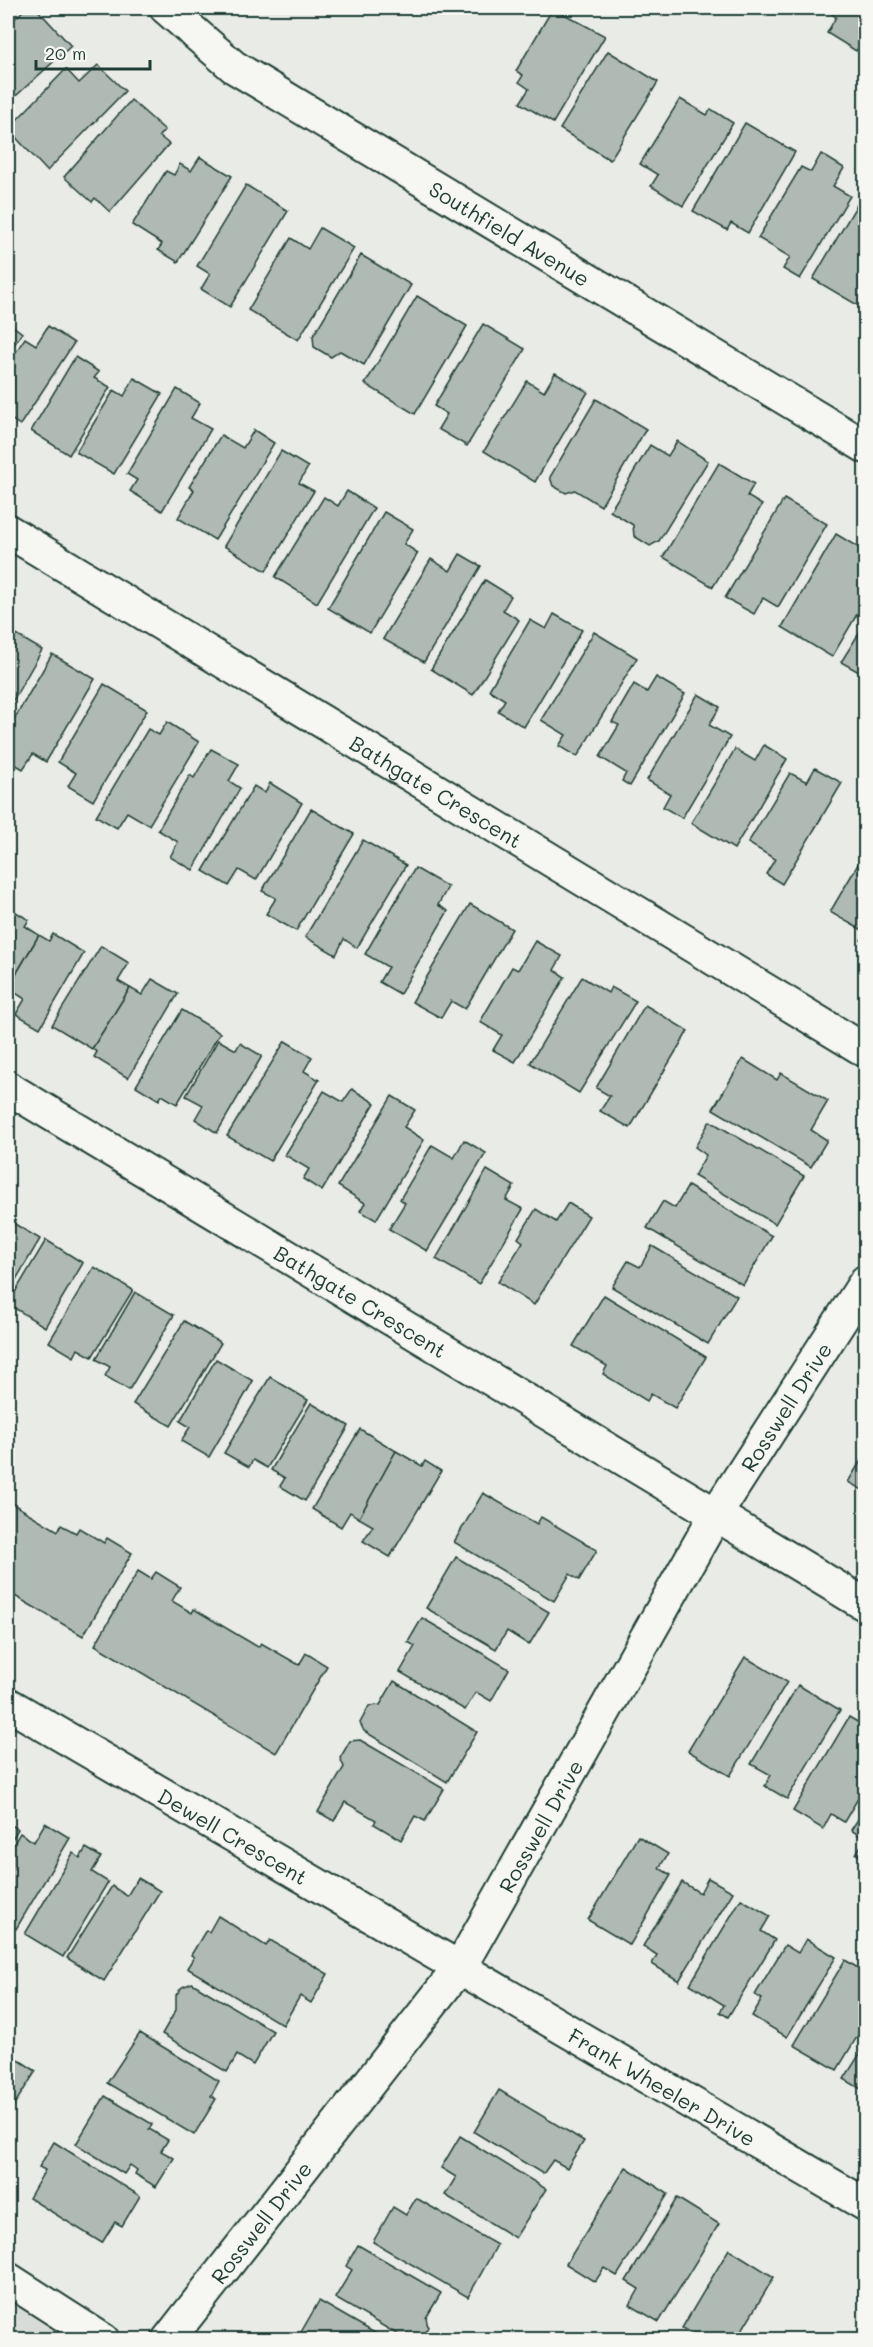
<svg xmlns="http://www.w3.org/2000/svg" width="873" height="2347" font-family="Mali,sans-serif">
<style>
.built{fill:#d8dcd8}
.building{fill:#b0bab5;stroke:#1f3d34;stroke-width:1.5}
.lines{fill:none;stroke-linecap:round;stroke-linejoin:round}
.minor-casing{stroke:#1f3d34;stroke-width:36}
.minor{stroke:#f6f6f2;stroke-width:32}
.labels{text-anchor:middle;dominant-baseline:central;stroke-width:4.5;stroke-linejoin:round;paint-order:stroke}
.street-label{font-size:21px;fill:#1f3d34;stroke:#f6f6f2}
</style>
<rect width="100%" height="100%" fill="#e9ebe7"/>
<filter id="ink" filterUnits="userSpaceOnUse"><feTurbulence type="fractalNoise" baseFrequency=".0167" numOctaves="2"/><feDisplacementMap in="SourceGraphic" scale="12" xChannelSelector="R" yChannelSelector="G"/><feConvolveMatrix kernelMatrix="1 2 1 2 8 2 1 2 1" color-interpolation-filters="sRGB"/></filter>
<g filter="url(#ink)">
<polygon class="built" points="8,2301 76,2339 8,2339"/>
<g class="building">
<polygon points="26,8 36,8 71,46 8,103 8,25"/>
<polygon points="553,8 605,36 553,123 520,103 529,89 519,82 523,75 516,71"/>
<polygon points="824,8 866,8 866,36 856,51 827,33 836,17"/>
<polygon points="608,51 658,82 610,160 560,129"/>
<polygon points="98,65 125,91 47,171 8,129 66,69 79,83"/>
<polygon points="680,99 707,115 711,109 733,123 683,206 651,186 658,175 640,164"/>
<polygon points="131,100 165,130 159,136 169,144 110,212 95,198 92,202 64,177"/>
<polygon points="745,123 795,152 748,233 731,223 727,230 693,211"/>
<polygon points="821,154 844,168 833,186 850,196 800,279 783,269 790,257 758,238 801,167 811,172"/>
<polygon points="200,157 232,176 178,262 158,250 162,244 132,225 166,171 174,175 180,164 191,171"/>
<polygon points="246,185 288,211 230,307 201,289 210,274 197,266"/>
<polygon points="862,196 866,198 864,309 813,279"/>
<polygon points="320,228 354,248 298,340 248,310 291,238 308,249"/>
<polygon points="361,255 411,285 364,365 340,351 331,357 314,347 313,336"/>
<polygon points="417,296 467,326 415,414 365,384"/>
<polygon points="8,313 12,316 8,322 22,333 8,354"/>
<polygon points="483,324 525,349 467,446 438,429 447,414 434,406"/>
<polygon points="48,326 74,343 20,425 8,417 8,364 25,338 36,345"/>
<polygon points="75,357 99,372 94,378 110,387 69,455 31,431"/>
<polygon points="555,373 588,392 535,482 484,451 527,381 544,392"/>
<polygon points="134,378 162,394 114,474 76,452 114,390 124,396"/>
<polygon points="177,389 200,403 191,418 211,429 162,511 130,491 137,480 127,474"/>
<polygon points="596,399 646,429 601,506 575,490 566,493 553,486 550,477"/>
<polygon points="254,430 274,443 215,540 178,518 194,490 189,487 221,435 243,448"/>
<polygon points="677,441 708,461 659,541 650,546 634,536 633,525 610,511 650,445 668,456"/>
<polygon points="281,451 308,467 299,483 314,491 266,571 224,546"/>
<polygon points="719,463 754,484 747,496 762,505 713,587 663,557"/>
<polygon points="347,491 374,508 317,603 275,577 324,497 338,506"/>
<polygon points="784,499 827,524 778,607 763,598 754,614 725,598"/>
<polygon points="384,512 413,529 404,544 418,553 370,633 328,608"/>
<polygon points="836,534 866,552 862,565 866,567 866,599 832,657 782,627"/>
<polygon points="460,554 481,566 424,662 383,639 431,559 450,571"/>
<polygon points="485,580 511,596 503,610 519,620 473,695 431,669"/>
<polygon points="554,614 582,630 524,727 498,711 505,700 489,690 530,620 546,629"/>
<polygon points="866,622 866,676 841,662"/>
<polygon points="8,630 42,650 8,709"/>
<polygon points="594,632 637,658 577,757 559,746 566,735 541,720"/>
<polygon points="52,654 95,679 46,762 33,754 23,769 8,760 8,730"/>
<polygon points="656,677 685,694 630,786 622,781 626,773 600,757 619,725 612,722 634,684 647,692"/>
<polygon points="104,684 147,710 93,801 68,786 76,773 58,762"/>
<polygon points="698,694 720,707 709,725 730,737 682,818 663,807 670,794 647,780"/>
<polygon points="167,722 199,742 149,825 127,812 117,828 96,816 148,729 159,735"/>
<polygon points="764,745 787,759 734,849 691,823 735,749 755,761"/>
<polygon points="211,749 239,764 229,781 240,788 193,870 170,857 178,842 158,830 190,775 194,778"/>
<polygon points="815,768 842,783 782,884 766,874 775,859 748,843 790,773 807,782"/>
<polygon points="270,783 302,803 256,880 239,870 229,886 203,871 254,786 265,793"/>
<polygon points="311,809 354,834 296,931 266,914 276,898 262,891"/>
<polygon points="363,840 406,865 357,948 344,939 336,955 305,937"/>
<polygon points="860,861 866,864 866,942 861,940 865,932 830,912"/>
<polygon points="415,868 448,887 438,905 448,911 400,994 379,982 388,967 365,954"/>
<polygon points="470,904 512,929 465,1009 451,1001 441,1018 412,1002"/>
<polygon points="8,907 29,920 25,926 39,935 8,988"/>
<polygon points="53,934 84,953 40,1028 16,1014 25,999 8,988 39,935 49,941"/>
<polygon points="535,941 562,956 554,970 565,977 515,1062 493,1050 502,1035 480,1022 512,967 518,970"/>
<polygon points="101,946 129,963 118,981 130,988 92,1049 52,1025"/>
<polygon points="582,977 608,993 611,987 636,1001 579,1093 530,1063"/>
<polygon points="152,979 178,994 128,1078 94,1057 97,1052 92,1049 130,988 142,995"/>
<polygon points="645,1005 688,1031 630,1128 600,1111 610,1096 596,1088"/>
<polygon points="182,1010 220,1033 177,1104 162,1095 159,1100 136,1086"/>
<polygon points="218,1040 236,1050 240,1043 262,1056 217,1133 195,1119 203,1105 186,1096"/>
<polygon points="285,1041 312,1057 304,1071 319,1080 270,1161 227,1136"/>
<polygon points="743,1059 777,1080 781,1073 828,1101 811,1130 827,1140 811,1167 713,1109"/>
<polygon points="352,1089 375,1103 322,1191 303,1179 309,1169 285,1155 324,1091 343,1102"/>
<polygon points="392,1096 415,1110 404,1127 424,1140 376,1220 360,1211 365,1203 338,1186"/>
<polygon points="710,1121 804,1176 775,1224 694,1176 706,1155 695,1147"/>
<polygon points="464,1140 486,1153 427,1251 389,1229 405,1203 400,1199 432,1145 454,1158"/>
<polygon points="487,1170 514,1186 506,1200 523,1209 479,1284 436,1259"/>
<polygon points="688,1186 772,1236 743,1285 647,1228 663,1201 675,1208"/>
<polygon points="568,1203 589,1216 534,1305 498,1282 523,1242 518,1238 536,1209 556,1222"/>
<polygon points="8,1220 40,1239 8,1293"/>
<polygon points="46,1240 83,1263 45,1327 8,1304"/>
<polygon points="652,1246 737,1296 708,1344 612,1287 628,1261 640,1267"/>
<polygon points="94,1267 133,1290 92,1357 78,1349 74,1357 49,1342"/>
<polygon points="135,1292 174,1315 129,1390 105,1376 110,1367 96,1359"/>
<polygon points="604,1295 706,1357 675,1408 651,1394 647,1401 603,1374 607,1366 573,1346"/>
<polygon points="184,1321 221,1343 171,1426 133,1404"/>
<polygon points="216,1359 253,1381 209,1457 181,1441 190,1427 180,1421"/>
<polygon points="270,1377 308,1400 267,1468 253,1460 249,1467 224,1453"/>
<polygon points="311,1403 349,1426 305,1501 280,1486 285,1478 271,1470"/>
<polygon points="360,1429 396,1451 359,1518 350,1512 341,1527 312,1509"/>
<polygon points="396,1451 422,1466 425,1461 441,1471 390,1557 363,1541 373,1526 359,1518"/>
<polygon points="866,1452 866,1492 848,1482"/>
<polygon points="483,1493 537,1524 541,1517 597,1550 579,1580 570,1574 554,1601 454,1542"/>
<polygon points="8,1501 58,1531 61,1525 76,1533 79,1528 104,1543 107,1538 132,1553 83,1636 8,1592"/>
<polygon points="456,1557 549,1612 529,1645 507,1631 496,1649 426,1608"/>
<polygon points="138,1571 151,1579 156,1572 180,1587 172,1601 192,1613 194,1609 258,1647 261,1643 299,1665 306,1653 327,1666 276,1753 95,1645"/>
<polygon points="422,1618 509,1669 491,1701 476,1692 465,1710 400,1672 415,1646 408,1642"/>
<polygon points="745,1657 787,1682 730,1776 688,1751"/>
<polygon points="394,1681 477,1732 447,1782 364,1731 360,1723 369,1706 380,1705"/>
<polygon points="798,1685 840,1710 787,1799 765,1786 771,1775 751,1764"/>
<polygon points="849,1717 866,1727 866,1785 844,1822 831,1814 823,1829 793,1811"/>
<polygon points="360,1740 444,1789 425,1821 415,1816 401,1840 374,1824 376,1820 345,1802 334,1821 318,1812 344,1767 340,1758 350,1741"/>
<polygon points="866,1807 866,1859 856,1854 865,1839 851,1830"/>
<polygon points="8,1823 18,1829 8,1846"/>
<polygon points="45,1823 70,1838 16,1929 8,1924 8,1854 20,1833 34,1842"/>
<polygon points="638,1836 668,1854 659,1868 671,1875 630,1945 588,1920"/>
<polygon points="86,1848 101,1857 92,1872 108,1882 63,1957 25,1934 73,1853 80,1858"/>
<polygon points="138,1878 160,1891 104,1981 67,1958 112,1886 127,1896"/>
<polygon points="708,1878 733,1892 679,1981 652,1964 657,1955 643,1946 682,1882 700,1893"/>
<polygon points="741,1899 770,1916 761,1931 775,1940 728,2017 720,2012 724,2005 690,1984"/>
<polygon points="218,1916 266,1946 270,1940 328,1974 311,2003 300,1996 283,2025 187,1968 194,1957 191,1955 206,1930 209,1932"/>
<polygon points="806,1939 836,1957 787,2037 752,2016 762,1999 755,1995 785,1945 798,1953"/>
<polygon points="845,1960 866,1973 866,2022 837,2070 794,2045"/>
<polygon points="192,1983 273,2031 253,2065 237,2055 227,2072 162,2034 176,2010 176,1995 182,1987"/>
<polygon points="140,2033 219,2081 211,2096 216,2099 194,2135 107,2083"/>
<polygon points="866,2044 866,2092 844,2079"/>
<polygon points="8,2053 36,2071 8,2114"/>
<polygon points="499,2090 584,2141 567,2168 553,2160 543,2174 474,2132"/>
<polygon points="105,2096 152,2124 149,2129 168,2140 161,2151 174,2158 156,2187 135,2174 137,2170 130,2165 124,2174 76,2144"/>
<polygon points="460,2136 546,2189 515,2238 445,2195 456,2177 441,2168"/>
<polygon points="54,2142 140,2196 122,2226 115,2222 102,2243 29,2198 45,2170 39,2167"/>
<polygon points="626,2167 668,2194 617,2276 604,2268 595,2282 566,2264"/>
<polygon points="416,2198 497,2245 468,2297 373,2242 393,2207 406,2215"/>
<polygon points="677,2198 719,2224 659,2322 630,2305 639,2289 626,2281"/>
<polygon points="358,2245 441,2293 426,2318 428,2327 421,2339 407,2340 335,2298 352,2270 346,2266"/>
<polygon points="729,2249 774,2277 736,2340 701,2340 682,2328"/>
<polygon points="319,2301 387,2340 309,2340 300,2334"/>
</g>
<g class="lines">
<defs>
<g id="minor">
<path id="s1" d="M166 8 234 67 866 447"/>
<path id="s2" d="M8 531 866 1051"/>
<path id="s3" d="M8 1088 866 1605"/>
<path id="s4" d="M8 1704 866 2205"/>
<polyline points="8,2279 103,2340"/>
<path id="s5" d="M168 2340 460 1967 716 1514 866 1281"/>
</g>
</defs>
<use href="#minor" class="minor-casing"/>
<use href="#minor" class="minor"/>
</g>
</g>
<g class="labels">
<g class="street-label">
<text stroke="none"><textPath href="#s1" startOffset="412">Southfield Avenue</textPath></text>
<text stroke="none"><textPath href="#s2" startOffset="501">Bathgate Crescent</textPath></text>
<text stroke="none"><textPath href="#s3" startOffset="412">Bathgate Crescent</textPath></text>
<text stroke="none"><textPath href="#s5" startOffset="1122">Rosswell Drive</textPath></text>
<text stroke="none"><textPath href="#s5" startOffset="636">Rosswell Drive</textPath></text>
<text stroke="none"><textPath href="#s4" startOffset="261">Dewell Crescent</textPath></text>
<text stroke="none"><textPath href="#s4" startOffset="758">Frank Wheeler Drive</textPath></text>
<text stroke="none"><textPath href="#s5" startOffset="150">Rosswell Drive</textPath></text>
</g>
</g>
<rect width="873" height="2347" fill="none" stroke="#f6f6f2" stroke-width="30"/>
<rect x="15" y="15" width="843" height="2317" fill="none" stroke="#1f3d34" stroke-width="2" filter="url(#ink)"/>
<path d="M36 60v9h114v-9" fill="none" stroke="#1f3d34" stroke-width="3"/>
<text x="45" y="60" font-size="18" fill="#1f3d34" stroke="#f6f6f2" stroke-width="4.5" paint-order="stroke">20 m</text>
</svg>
